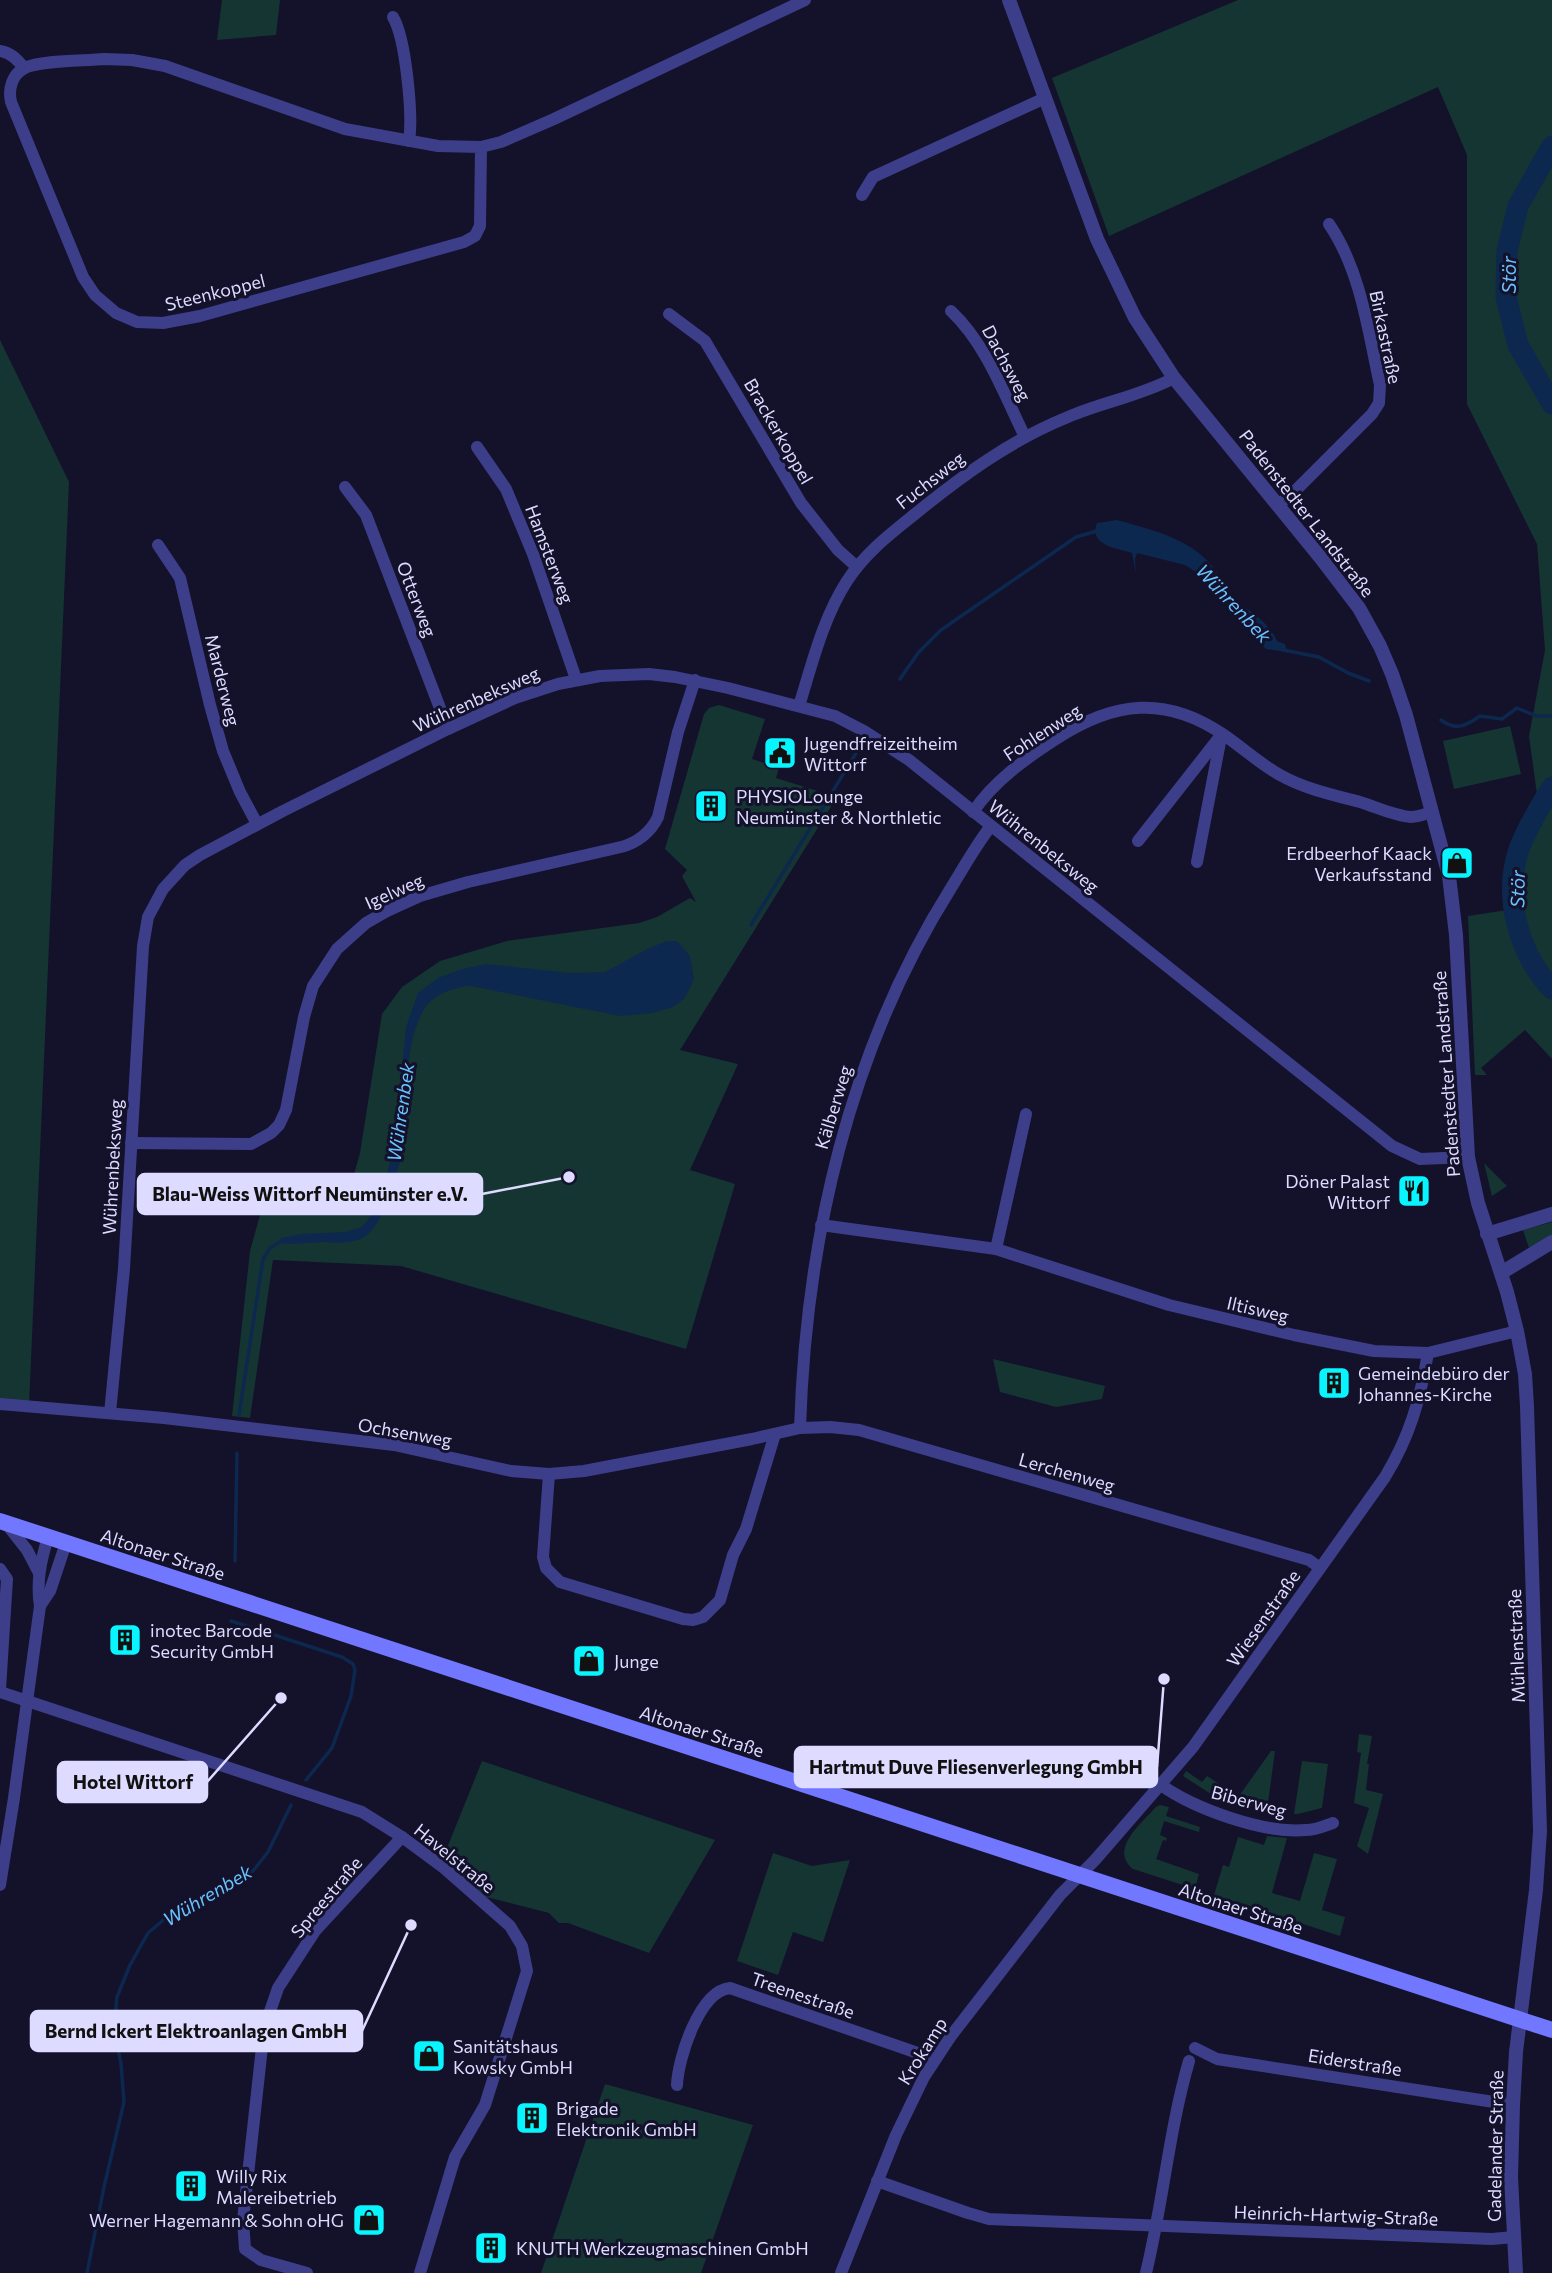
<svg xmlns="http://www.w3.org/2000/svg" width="1552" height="2273" font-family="Commissioner,sans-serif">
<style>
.green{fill:#143532}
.water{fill:#0d284e}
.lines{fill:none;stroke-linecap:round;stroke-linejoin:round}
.stream{stroke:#0d284e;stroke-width:3.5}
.river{stroke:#0d284e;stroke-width:21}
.minor{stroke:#3c3e8a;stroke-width:12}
.tertiary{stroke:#3c3e8a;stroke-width:14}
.secondary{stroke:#7277ff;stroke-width:16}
.labels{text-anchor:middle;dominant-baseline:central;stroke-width:6;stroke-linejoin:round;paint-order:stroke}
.street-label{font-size:18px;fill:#dddbff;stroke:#14112b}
.poi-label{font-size:18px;fill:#dddbff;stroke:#14112b;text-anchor:start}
.water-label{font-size:19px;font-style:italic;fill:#69c2ff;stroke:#14112b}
.leader{fill:none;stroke:#dddbff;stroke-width:2.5}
.callout-dot{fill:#dddbff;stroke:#14112b;stroke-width:2.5}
.callout{fill:#dddbff;stroke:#dddbff;stroke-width:2.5}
.callout-label{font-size:19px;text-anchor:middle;font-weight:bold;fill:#111}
</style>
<rect width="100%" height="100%" fill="#14112b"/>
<g class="green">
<polygon points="222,0 280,0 276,35 217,40"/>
<polygon points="1238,0 1552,0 1552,141 1532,180 1552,146 1552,1059 1525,1030 1481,1068 1487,1075 1475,1075 1468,916 1514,909 1514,872 1519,850 1539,809 1529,736 1545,650 1537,544 1467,404 1467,155 1438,87 1109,236 1052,78"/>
<polygon points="0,340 69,482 29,1406 0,1404"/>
<polygon points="719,705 765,719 752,759 779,768 776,778 837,797 680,1050 738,1064 690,1170 735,1184 686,1349 401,1266 273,1260 250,1418 232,1416 250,1251 263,1204 345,1206 360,1153 382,1014 402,987 440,961 507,941 639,923 657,917 690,898 696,902 682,876 687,870 665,849 704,714 709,708"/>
<polygon points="1510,726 1521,774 1454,789 1443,741"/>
<polygon points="1484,1163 1507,1186 1492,1196"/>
<polygon points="1552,1222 1552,1235 1529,1248 1523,1230"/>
<polygon points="993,1359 1105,1386 1102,1399 1056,1407 1000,1392"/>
<polygon points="1359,1734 1372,1736 1367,1764 1369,1764 1366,1790 1383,1794 1368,1854 1357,1846 1369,1808 1354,1803 1361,1753 1357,1752"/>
<polygon points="1271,1751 1275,1751 1267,1810 1235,1802 1236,1801 1225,1797 1230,1790 1239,1796"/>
<polygon points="482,1761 715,1840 649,1953 568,1923 559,1923 549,1913 486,1897 443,1858"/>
<polygon points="1302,1761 1328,1764 1322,1808 1298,1814 1294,1814"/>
<polygon points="1186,1771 1202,1782 1207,1776 1221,1785 1214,1796 1183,1776"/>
<path d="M1160 1805 1169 1807 1166 1816 1200 1827 1199 1832 1164 1821 1160 1835 1167 1838 1166 1841 1163 1840 1156 1859 1199 1874 1195 1889 1133 1869C1109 1849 1141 1824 1156 1807Z"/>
<polygon points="1267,1836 1287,1838 1272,1893 1300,1901 1314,1853 1337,1859 1322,1910 1345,1917 1340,1936 1214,1895 1223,1865 1229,1867 1238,1837 1264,1845"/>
<polygon points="773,1853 812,1866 850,1860 823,1942 793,1932 778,1975 737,1961"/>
<polygon points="605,2084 753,2125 701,2273 541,2273"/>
</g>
<g class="water">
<path d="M1117 520C1152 530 1194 539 1216 571 1223 581 1225 595 1234 603 1237 605 1241 605 1244 607 1256 614 1272 628 1277 641L1285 644 1287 652 1266 649 1246 629 1234 607 1202 576 1185 565 1137 553 1135 559 1136 573 1132 553C1118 548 1088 546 1097 523Z"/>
<path d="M667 941H677L690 956 694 979 685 998 673 1007 653 1013 620 1016 471 986C456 987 437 993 427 1005 404 1034 406 1109 403 1146 401 1162 395 1178 390 1193 385 1207 379 1225 367 1235 356 1244 339 1243 326 1242 314 1242 286 1246 278 1242L281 1238 301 1234 345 1232 362 1227 377 1208 394 1148 406 1027 418 993 438 978 462 969 486 964 570 973 605 972 647 949Z"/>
</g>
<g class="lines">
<g class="stream">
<polyline points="1283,650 1319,657 1348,673 1369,681"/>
<polyline points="900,679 918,653 941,630 1076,537 1097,531"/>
<path d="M1441 720C1456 731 1466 726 1480 716L1502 719 1517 708 1536 716H1552"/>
<polyline points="751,925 861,745"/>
<polyline points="239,1415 263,1259 270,1248 280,1242"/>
<polyline points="235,1561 237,1453"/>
<polyline points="231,1621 342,1657 353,1664 355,1670 351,1696 332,1748 306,1780"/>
<polyline points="87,2273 104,2187 124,2102 121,2064 114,2028 117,1997 130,1965 148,1933 167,1917 225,1888 253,1871 268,1852 291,1805"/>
</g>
<g class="river">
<polyline points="1552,146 1518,206 1507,251 1506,297 1518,345 1552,404"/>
<path d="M1552 787C1540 807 1527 827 1519 849 1503 896 1518 953 1552 989"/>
</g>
<g class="minor">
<path d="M393 17C406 39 413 116 409 141"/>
<path d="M0 51C11 53 17 59 24 68"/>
<path d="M104 59 132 60 165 66 345 129 438 146 481 147 480 226 475 236 464 242 200 316 163 323 137 322 116 313 95 295 83 277 11 102C8 89 12 74 25 68 41 60 85 61 104 59Z"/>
<polyline points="481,147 501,142 554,119 805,0"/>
<polyline points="862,195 873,177 1045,98"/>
<path d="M951 311C986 344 1004 394 1025 437"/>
<polyline points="669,314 705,341 801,503 838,550 857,567"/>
<polyline points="477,447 506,489 533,554 576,679"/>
<polyline points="345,487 366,515 448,729"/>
<path d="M1278 505 1291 495 1372 414 1379 403 1380 385C1368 331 1361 271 1329 224"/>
<polyline points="158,545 180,578 210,705 223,751 240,792 257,824"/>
<path d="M799 706C812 664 823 618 847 581 865 553 890 534 915 514 963 475 1011 440 1068 417 1103 402 1140 396 1174 378"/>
<path d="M973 812C994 781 1025 759 1056 739 1114 701 1166 695 1224 735 1243 748 1260 764 1280 775 1305 789 1333 795 1360 802 1376 807 1395 816 1411 817 1418 817 1426 814 1432 812"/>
<polyline points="1138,841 1222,734"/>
<polyline points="1197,862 1221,737"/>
<path d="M131 1143 251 1144 271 1133 279 1125 286 1110 304 1017 313 986 337 949 366 923 387 911 420 896 468 882 621 847C637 843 651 832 658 817L678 732 695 680"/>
<polyline points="821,1225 996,1249 1169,1305 1294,1335 1374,1351 1428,1353 1517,1331"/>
<polyline points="996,1249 1026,1114"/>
<polyline points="0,1404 164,1418 394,1445 511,1471 549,1474 584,1471 752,1439 800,1428 830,1427 859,1430 1309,1560 1320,1568"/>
<polyline points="110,1413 124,1269 143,946 148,917 163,889 185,865 200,855 283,811 448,729 515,698 558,684 600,676 649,674 675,677 728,688 835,716 864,731 909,760 1392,1146 1420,1159 1468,1157"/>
<path d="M800 1428C806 1239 849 1050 951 888 964 867 976 845 991 826"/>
<polyline points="549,1474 543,1557 546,1568 560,1582 683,1619 693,1620 703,1617 720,1600 733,1555 746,1529 775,1434"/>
<polyline points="5,1522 27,1550 39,1573"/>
<polyline points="0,1569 7,1579 0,1689"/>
<polyline points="40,1606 50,1591 66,1543"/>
<polyline points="0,1692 362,1812 402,1837 444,1868 510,1926 522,1946 527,1971 485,2105 455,2157 420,2273"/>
<path d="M1161 1785C1195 1809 1264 1834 1306 1830 1316 1830 1324 1826 1333 1823"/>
<path d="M0 1885 14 1798 40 1606C36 1582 41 1560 48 1537"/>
<polyline points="1195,2048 1217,2059 1513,2105"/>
<path d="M677 2085C678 2059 699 1991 730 1988L935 2059"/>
<polyline points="877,2181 968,2213 989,2219 1492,2239 1514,2237"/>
<polyline points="307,2273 261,2260 245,2249 243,2220 264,2029 278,1988 315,1931 402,1837"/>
<path d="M841 2273 896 2135 924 2077 951 2036 1060 1895 1095 1860 1193 1747 1385 1477C1410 1436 1420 1400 1428 1353"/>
<path d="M1146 2273C1163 2203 1169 2130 1189 2061"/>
</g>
<g class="tertiary">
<polyline points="1009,0 1097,239 1135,318 1174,378 1320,557 1359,608 1380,646 1392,674 1406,715 1449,876 1456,935 1468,1157 1478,1203 1507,1292 1517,1331 1525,1374 1527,1406 1540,1831 1536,1890 1516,2052 1513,2105 1511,2177 1516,2273"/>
<polyline points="1487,1234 1552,1214"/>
<polyline points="1501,1273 1552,1242"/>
</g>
<polyline class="secondary" points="0,1521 1552,2030"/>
</g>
<defs>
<symbol id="civic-square" viewBox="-11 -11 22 22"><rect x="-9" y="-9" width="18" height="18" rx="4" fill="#08f4fe" stroke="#14112b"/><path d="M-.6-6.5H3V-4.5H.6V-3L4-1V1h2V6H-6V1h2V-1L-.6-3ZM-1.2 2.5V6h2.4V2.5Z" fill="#111"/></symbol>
<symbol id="building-square" viewBox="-11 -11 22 22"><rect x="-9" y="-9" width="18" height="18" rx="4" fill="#08f4fe" stroke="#14112b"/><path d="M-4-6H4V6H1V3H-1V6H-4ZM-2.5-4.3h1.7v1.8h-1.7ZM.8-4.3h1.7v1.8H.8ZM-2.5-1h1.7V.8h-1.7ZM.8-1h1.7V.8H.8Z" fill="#111"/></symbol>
<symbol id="shop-square" viewBox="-11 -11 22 22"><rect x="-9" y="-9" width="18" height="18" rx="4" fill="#08f4fe" stroke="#14112b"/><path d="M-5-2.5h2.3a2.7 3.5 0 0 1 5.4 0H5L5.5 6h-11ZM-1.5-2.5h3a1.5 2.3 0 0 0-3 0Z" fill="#111"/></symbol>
<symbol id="restaurant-square" viewBox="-11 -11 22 22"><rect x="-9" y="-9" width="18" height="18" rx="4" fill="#08f4fe" stroke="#14112b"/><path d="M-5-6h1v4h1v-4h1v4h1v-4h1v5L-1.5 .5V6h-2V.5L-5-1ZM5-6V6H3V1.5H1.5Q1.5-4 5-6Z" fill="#111"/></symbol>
</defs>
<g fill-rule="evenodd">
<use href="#civic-square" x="761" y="734" width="38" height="38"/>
<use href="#building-square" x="692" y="787" width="38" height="38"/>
<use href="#shop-square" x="1438" y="844" width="38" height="38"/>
<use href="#restaurant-square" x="1395" y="1172" width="38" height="38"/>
<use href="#building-square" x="1315" y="1364" width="38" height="38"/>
<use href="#building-square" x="106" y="1621" width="38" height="38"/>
<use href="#shop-square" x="570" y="1642" width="38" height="38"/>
<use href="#shop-square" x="410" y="2037" width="38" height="38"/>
<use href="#building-square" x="513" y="2099" width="38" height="38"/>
<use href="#building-square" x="172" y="2167" width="38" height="38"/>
<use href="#shop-square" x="350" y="2201" width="38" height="38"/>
<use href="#building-square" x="472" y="2229" width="38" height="38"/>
</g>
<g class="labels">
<g class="street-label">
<text transform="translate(215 292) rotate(-14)">Steenkoppel</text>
<text transform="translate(1386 337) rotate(78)">Birkastraße</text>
<text transform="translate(1007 363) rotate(62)">Dachsweg</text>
<text transform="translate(779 431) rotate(60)">Brackerkoppel</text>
<text transform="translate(930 480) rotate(-38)">Fuchsweg</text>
<text transform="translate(1307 513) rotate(52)">Padenstedter Landstraße</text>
<text transform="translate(550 554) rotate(69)">Hamsterweg</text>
<text transform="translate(417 599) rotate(69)">Otterweg</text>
<text transform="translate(223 680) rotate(76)">Marderweg</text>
<text transform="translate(476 699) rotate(-24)">Wührenbeksweg</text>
<text transform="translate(1042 732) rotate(-33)">Fohlenweg</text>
<text transform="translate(1044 846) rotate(39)">Wührenbeksweg</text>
<text transform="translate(394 891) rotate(-24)">Igelweg</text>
<text transform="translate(1446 1074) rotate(-94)">Padenstedter Landstraße</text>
<text transform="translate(833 1107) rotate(-73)">Kälberweg</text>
<text transform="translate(112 1167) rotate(-87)">Wührenbeksweg</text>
<text transform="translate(1258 1309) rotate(13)">Iltisweg</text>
<text transform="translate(405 1432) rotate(10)">Ochsenweg</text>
<text transform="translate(1067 1472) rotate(16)">Lerchenweg</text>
<text transform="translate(163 1554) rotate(18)">Altonaer Straße</text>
<text transform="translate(1263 1618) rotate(-55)">Wiesenstraße</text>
<text transform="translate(1516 1646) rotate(-92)">Mühlenstraße</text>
<text transform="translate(702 1731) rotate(18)">Altonaer Straße</text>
<text transform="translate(1249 1801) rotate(15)">Biberweg</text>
<text transform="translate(455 1858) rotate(39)">Havelstraße</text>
<text transform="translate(326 1897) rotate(-50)">Spreestraße</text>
<text transform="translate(1241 1908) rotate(18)">Altonaer Straße</text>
<text transform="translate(803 1995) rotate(19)">Treenestraße</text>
<text transform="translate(922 2051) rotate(-58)">Krokamp</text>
<text transform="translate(1355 2062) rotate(9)">Eiderstraße</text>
<text transform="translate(1495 2146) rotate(-89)">Gadelander Straße</text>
<text transform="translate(1336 2215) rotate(2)">Heinrich-Hartwig-Straße</text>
</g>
<g class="poi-label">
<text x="804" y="743">Jugendfreizeitheim<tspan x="804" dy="21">Wittorf</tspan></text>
<text x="736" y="796">PHYSIOLounge<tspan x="736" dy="21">Neumünster &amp; Northletic</tspan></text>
<text x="1432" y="853" text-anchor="end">Erdbeerhof Kaack<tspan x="1432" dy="21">Verkaufsstand</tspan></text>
<text x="1390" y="1181" text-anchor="end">Döner Palast<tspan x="1390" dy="21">Wittorf</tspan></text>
<text x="1358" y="1373">Gemeindebüro der<tspan x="1358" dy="21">Johannes-Kirche</tspan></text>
<text x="150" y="1630">inotec Barcode<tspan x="150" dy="21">Security GmbH</tspan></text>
<text x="614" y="1661">Junge</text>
<text x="453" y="2046">Sanitätshaus<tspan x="453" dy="21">Kowsky GmbH</tspan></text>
<text x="556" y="2108">Brigade<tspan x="556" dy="21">Elektronik GmbH</tspan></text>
<text x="216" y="2176">Willy Rix<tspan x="216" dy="21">Malereibetrieb</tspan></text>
<text x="344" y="2220" text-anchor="end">Werner Hagemann &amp; Sohn oHG</text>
<text x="516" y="2248">KNUTH Werkzeugmaschinen GmbH</text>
</g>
<g class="water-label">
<text transform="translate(1508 275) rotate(-90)">Stör</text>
<text transform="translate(1234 603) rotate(47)">Wührenbek</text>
<text transform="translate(1517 889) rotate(-89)">Stör</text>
<text transform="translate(400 1112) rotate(-82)">Wührenbek</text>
<text transform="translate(207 1895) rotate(-31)">Wührenbek</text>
</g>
</g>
<path class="leader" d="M569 1177L482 1194M1164 1679L1157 1767M281 1698L207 1782M411 1925L362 2031"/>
<g class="callout-dot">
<circle cx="569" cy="1177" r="7"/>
<circle cx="1164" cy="1679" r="7"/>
<circle cx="281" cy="1698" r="7"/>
<circle cx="411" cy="1925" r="7"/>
</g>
<g class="callout">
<rect x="138" y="1174" width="344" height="40" rx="7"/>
<rect x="795" y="1747" width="362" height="40" rx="7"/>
<rect x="58" y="1762" width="149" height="40" rx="7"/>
<rect x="31" y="2011" width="331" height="40" rx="7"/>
</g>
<g class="callout-label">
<text x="310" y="1201">Blau-Weiss Wittorf Neumünster e.V.</text>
<text x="976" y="1774">Hartmut Duve Fliesenverlegung GmbH</text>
<text x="133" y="1789">Hotel Wittorf</text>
<text x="196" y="2038">Bernd Ickert Elektroanlagen GmbH</text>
</g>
</svg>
